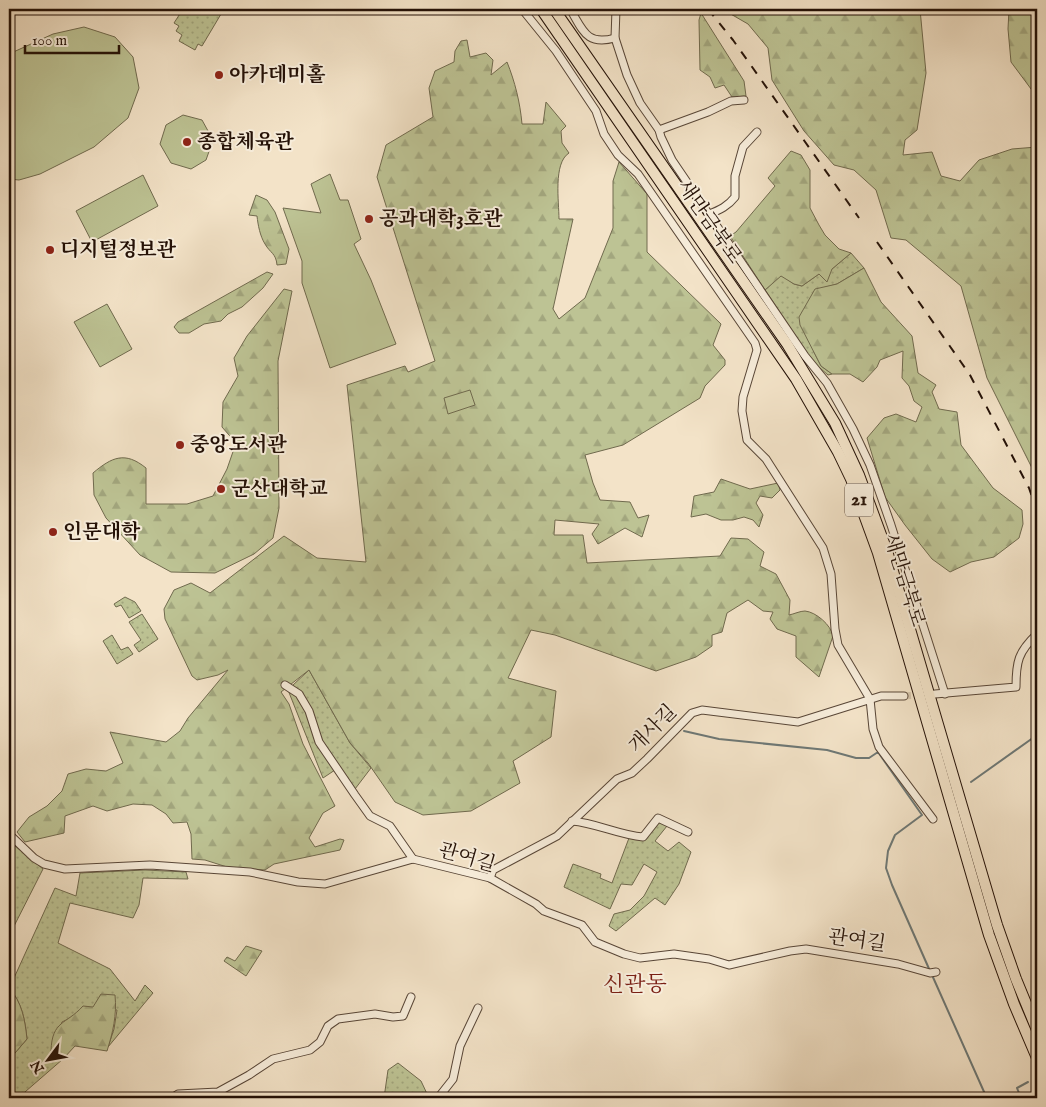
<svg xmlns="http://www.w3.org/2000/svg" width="1046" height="1107" font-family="'IM FELL English','Noto Serif KR',serif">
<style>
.grass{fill:url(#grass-dots);stroke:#706a4e}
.forest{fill:url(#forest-firs);stroke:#706a4e}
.garden{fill:#bdc394;stroke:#706a4e}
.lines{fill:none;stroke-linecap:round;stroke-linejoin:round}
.stream{stroke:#6e7875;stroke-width:2}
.minor-tunnel{stroke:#d4c4ab;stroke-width:7;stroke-dasharray:7 3.5;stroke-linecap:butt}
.minor-casing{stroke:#584637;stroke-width:9}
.highway-casing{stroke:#241107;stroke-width:12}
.minor{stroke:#f7eddb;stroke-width:7}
.highway{stroke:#f3e3c8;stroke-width:10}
.rail{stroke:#241107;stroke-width:2;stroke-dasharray:9 9;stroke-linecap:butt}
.poi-dot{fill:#8f2418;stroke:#f7eddb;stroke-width:2}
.labels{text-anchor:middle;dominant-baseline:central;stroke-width:4;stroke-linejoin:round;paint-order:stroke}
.shield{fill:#f7eddb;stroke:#635347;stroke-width:1}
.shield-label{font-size:19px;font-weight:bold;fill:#241107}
.poi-label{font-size:20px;font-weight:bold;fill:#241107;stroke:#f7eddb;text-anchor:start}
.street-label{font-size:20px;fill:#241107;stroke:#f7eddb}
.quarter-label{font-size:22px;fill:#7a1f14;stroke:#f7eddb}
</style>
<defs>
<pattern id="grass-dots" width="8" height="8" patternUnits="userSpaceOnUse" patternTransform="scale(1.25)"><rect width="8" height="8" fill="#bdc394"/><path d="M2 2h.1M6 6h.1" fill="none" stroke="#a2a67e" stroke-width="1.8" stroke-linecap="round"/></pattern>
<pattern id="forest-firs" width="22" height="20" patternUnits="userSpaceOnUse" patternTransform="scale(1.25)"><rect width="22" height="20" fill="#bdc394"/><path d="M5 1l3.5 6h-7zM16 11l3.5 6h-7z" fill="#a2a67e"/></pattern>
</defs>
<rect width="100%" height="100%" fill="#f3e3c8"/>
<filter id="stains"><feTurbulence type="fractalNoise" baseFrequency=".004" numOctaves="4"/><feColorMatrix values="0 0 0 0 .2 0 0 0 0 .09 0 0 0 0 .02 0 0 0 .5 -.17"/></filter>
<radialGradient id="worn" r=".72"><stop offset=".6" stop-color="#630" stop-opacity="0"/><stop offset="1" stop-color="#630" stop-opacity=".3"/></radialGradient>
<g class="grass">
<polygon points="183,9 224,9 202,46 198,44 195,50 179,41 182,35 176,31 179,26 174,23"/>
<polygon points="851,253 864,268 837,284 815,290 814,352 821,366 832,374 828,375 813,362 765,290 781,275 794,284 802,286 819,274 832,269"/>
<polygon points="125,597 135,602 141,611 129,618 121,605 116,607 114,604"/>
<polygon points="142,614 158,639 139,652 134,645 141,640 129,622"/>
<polygon points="112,635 121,650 128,647 133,654 117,664 103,641"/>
<polygon points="309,670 350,743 371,768 355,789 319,737 313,713 303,694 292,686"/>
<polygon points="288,690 299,698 335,770 323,778"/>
<polygon points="658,821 667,826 655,841 668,851 679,842 691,852 679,884 665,905 655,898 616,931 609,926 614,914 630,910 644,896 657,872 644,864 632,885 621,884 610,909 564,887 573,864 601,874 600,878 612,883 629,838 646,839"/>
<polygon points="9,841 43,869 9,936"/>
<path d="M145 870 186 872 188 879 143 878 139 905 133 918 70 903 58 943 110 969 135 1001 145 985 153 993 108 1047 114 1029 117 1010 83 1007 74 1016 62 1022 51 1051 63 1059 18 1098H9V1060L27 1039C25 1020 22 1002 9 988V975L14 978 55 888 76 896 80 873Z"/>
<polygon points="398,1063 421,1081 429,1098 384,1098 388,1070"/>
</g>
<g class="forest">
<polygon points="722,9 920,9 926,73 917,130 905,140 903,155 932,152 941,176 960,181 979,160 1012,149 1037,147 1037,472 1035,474 987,378 961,286 906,240 891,238 876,190 854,170 834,165 804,131 772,80 768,48 748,24"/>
<polygon points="1009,9 1037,9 1037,97 1011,62 1008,29"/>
<polygon points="701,13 744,81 746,96 732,97 724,85 715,88 710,77 700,70 699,20"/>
<path d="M467 40 470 57 486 53 493 60 491 75 507 62C515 82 520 102 522 124H543L546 102 566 126 561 131 562 143 569 153C553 163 559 202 559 219H573L553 309 559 319 585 298 613 228V181L619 162 647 194V252L721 324 713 345 725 360V365L705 386 700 398 623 445 585 455 593 483 600 500 630 502 638 518 649 515 642 537 625 528 598 544 592 534 599 524 555 520 554 535H583L587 563 720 556 731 538 748 539 764 552 760 566 776 574 790 600 789 615C794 614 800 611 805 611 816 612 831 625 833 636L819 677 796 657V636L777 629 770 619 773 612 763 611 748 600 727 613 722 632 712 635V646L696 657 656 671 555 635 531 630 508 678 556 691 551 737 513 761 520 783 471 811 423 815 395 802 368 763 350 743 309 670 281 692 289 704 303 744 335 806 323 813 309 838 315 847 340 839 344 840 340 850 274 864 265 870 227 867 205 860 192 859 191 834 187 822 173 823 166 814 152 805 133 804 107 811 93 806 65 816 64 833 25 842 17 832 29 817 47 806 62 791 68 774 86 769 106 771 123 763 110 732 166 742 180 731 188 718 228 670 218 675 197 680 192 676 165 619 164 609 174 590 191 583 210 593 284 536 317 558 366 562 347 385 405 366 408 372 435 361 377 177 386 145 433 117 429 88 435 71 454 62 455 51 461 41Z"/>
<polygon points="791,151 801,155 810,170 810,208 819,225 825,235 839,249 851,253 832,269 827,282 819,274 802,286 794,284 781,276 765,290 730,236 736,232 775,186 768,178"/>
<path d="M256 195 267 200 275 212 289 249 286 264 277 265C276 253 270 253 265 244 260 236 258 225 257 216L249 215Z"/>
<polygon points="864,268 881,302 912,336 918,373 936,385 932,392 939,409 957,412 961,445 993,488 1022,510 1023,524 1019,538 994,557 971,562 950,572 932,559 905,525 885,497 867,438 884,418 896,414 916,422 922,407 914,401 909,386 902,378 903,351 880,360 877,367 863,382 850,374 832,374 821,366 800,325 799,317 815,289 837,284"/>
<polygon points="267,272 273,274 263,288 242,307 228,314 221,321 204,324 189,333 179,333 174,327 178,322"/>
<path d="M284 289 292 291 278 361 279 508 273 538 254 554 215 573 171 572 140 555 106 518 94 495 93 473C112 457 125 451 146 468V504H187L213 496 227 469 236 443 222 427 223 402 238 376 234 358 247 336Z"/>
<polygon points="721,479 750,489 778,483 780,490 772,498 760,496 756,503 763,515 759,527 753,520 744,517 733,520 721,520 706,514 691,517 694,496 714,492"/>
<polygon points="246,946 262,951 246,976 224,961 227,957 235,961"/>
<path d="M9 988C22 1002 25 1020 27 1039L9 1060Z"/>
<path d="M101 994 115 995C117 1015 113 1032 107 1051L75 1046 63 1059 51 1051C52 1020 66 1025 83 1006L93 1007Z"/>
</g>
<g class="garden">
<polygon points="84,27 115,37 133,57 139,88 128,118 94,147 40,174 19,180 9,179 9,54 53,34"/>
<polygon points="183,115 202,120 213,140 206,160 191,169 171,163 160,144 166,125"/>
<polygon points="330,174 340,200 348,200 361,239 354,244 371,280 396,344 330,368 302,283 302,261 283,208 321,213 311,184"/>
<polygon points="143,175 158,206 92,242 76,211"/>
<polygon points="107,304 132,349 100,367 74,322"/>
<polygon points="470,390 475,405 448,414 444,398"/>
</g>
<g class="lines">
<g class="stream">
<polyline points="684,731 719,739 827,750 856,758 869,758 878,752 922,815 895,835 888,851 886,868 892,885 930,971"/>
<polyline points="971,782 1037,735"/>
<polyline points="932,975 985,1094"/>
<polyline points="1021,1098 1017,1088 1028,1082"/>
</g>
<polyline class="minor-tunnel" points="904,696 922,695"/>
<defs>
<g id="minor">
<polyline points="522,9 556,51 596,111 604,134 618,155 638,174 755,343 757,350 743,397 742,411 747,440 766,459 823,548 831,574 835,629 838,645 870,699 873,729 879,747 933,819"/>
<path d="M570 9C583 30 586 46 615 38"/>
<polyline points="616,9 615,38 627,75 640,103 659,130 661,137 672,160 805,356 827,383 853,429 870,465 891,525 945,694"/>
<polyline points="659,130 708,112 731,101 744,100"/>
<path d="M709 214C720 210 728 206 735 197V176L743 147 757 132"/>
<polyline points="285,685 299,694 309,711 319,742 355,795 370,816 390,826 413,859"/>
<path d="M935 694 1016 687C1016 662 1018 652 1037 634"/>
<path d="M572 821C596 823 619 835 643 837L658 818 688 832"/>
<polyline points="9,834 34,858 44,864 65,869 150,865 250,872 298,882 325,884 413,859 490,878 536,904 544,911 582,925 595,942 624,954 640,958 674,954 709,959 729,965 790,951 806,949 898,964 930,973 936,972"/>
<polyline points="490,878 493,870 557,836 617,779 632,773 647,759 692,713 702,710 798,722 881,696 904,696"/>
<polyline points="172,1098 178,1094 218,1092 249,1075 273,1059 310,1050 320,1042 328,1026 338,1019 375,1014 393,1017 403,1016 411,997"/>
<polyline points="438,1098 453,1079 460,1046 478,1008"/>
</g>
<g id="highway">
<polyline points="541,9 796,379 838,452 851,479 878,553 989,935 1014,1004 1037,1058"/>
<polyline points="554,9 787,344 835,423 859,475 887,551 997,925 1016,979 1037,1030"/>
</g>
</defs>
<use href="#minor" class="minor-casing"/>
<use href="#highway" class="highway-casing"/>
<use href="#minor" class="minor"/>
<use href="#highway" class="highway"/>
<g class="rail">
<polyline points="708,9 733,40 859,218"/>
<polyline points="877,242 970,375 1029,488 1037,511"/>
</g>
</g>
<g class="poi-dot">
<circle cx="219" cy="75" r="5"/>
<circle cx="187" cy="142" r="5"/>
<circle cx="369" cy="219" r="5"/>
<circle cx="50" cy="250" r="5"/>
<circle cx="180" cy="445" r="5"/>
<circle cx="221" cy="489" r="5"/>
<circle cx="53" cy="532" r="5"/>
</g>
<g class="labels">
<rect class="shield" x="845" y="483.5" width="28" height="33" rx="4"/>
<g class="shield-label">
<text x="859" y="500">21</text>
</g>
<g class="poi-label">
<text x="229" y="75">아카데미홀</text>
<text x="197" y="142">종합체육관</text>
<text x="379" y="219">공과대학3호관</text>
<text x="60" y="250">디지털정보관</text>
<text x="190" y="445">중앙도서관</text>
<text x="231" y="489">군산대학교</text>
<text x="63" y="532">인문대학</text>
</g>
<g class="street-label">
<text transform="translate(709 222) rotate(55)">새만금북로</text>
<text transform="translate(904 580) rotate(73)">새만금북로</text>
<text transform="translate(653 729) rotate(-45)">개사길</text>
<text transform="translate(467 858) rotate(16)">관여길</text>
<text transform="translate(857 941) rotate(8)">관여길</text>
</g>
<g class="quarter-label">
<text x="635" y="985">신관동</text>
</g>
</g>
<rect width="1046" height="1107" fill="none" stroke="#f3e3c8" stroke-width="30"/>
<rect x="10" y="10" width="1026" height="1087" fill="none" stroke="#241107" stroke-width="2.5"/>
<rect x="15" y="15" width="1016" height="1077" fill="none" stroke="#241107"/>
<g transform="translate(48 1060) rotate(238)" stroke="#f7eddb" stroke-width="4" paint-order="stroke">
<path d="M0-4L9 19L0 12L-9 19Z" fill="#241107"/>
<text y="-8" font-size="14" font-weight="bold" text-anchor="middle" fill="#241107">N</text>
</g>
<path d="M25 45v8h94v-8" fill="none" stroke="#241107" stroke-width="2.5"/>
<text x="32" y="45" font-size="15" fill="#241107" stroke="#f7eddb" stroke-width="4" paint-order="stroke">100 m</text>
<rect width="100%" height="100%" filter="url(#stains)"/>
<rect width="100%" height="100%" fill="url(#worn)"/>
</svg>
